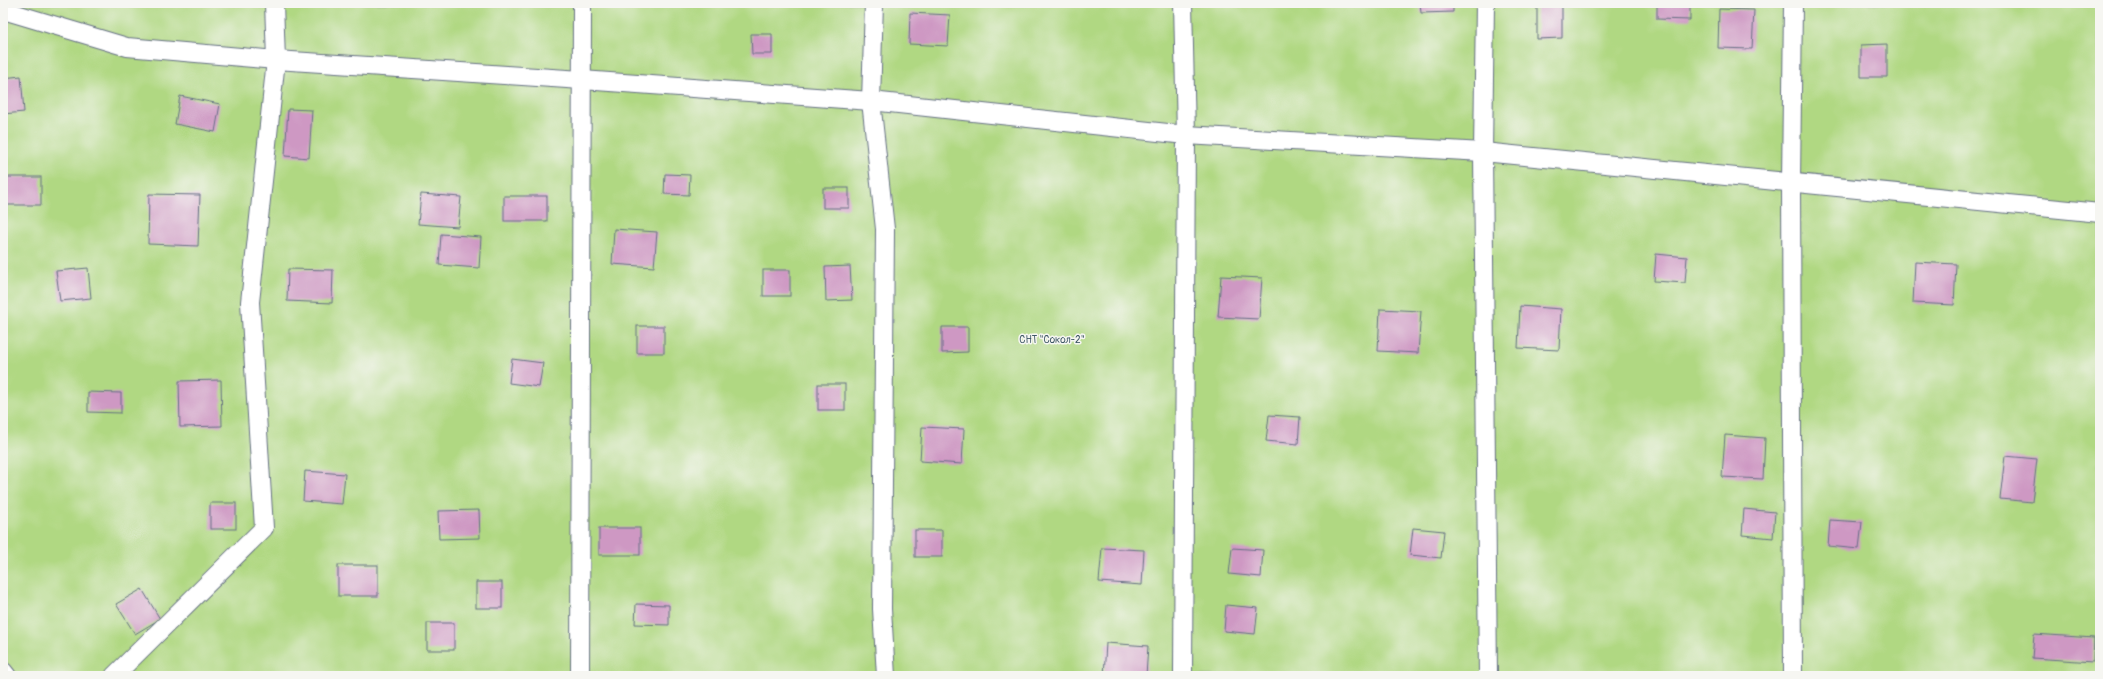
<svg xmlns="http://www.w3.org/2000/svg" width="2103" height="679" font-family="Pangolin,sans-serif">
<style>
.green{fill:#b0d882;stroke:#668470}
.building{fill:#ce98c3}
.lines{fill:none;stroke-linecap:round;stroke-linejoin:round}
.service-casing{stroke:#646f83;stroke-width:20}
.service{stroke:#fff;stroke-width:18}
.labels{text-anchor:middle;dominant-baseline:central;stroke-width:3;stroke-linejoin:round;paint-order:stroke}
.park-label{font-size:10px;fill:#405967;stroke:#f6f6f2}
</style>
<rect width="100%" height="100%" fill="#f6f6f2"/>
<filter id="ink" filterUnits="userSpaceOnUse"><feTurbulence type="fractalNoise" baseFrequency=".025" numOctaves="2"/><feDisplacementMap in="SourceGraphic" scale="8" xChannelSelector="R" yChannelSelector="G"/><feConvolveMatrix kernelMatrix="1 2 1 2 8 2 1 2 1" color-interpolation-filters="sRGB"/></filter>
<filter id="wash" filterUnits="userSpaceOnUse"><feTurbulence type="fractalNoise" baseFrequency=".012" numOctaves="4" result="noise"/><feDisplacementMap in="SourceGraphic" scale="16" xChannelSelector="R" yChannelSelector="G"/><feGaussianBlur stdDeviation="0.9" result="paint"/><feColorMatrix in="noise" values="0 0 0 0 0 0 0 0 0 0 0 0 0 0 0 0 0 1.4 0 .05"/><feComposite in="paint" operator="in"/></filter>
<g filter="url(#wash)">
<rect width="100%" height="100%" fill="#ebe5c8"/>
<rect class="green" x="3" y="3" width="2097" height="673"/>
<g id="blocks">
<g class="building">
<polygon points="1420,3 1453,3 1453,12 1421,13"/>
<polygon points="1657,3 1690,3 1690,20 1657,19"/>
<polygon points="1537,5 1562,5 1562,38 1537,39"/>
<polygon points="1719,9 1754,10 1752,49 1718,48"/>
<polygon points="910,13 950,15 948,46 909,44"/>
<polygon points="751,34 772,34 772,54 752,54"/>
<polygon points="1887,44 1887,77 1861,77 1861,45"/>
<polygon points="21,76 24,112 3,114 3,78"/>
<polygon points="180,96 220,104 215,132 175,124"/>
<polygon points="288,109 312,110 309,158 285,156"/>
<polygon points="665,174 690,175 689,195 664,194"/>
<rect x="3" y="177" width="38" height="28"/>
<rect x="823" y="188" width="26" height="20"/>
<polygon points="149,194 200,195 198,246 148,244"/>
<polygon points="421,194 461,197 458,227 418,224"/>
<rect x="504" y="196" width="43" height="25"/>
<polygon points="614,229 657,232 654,267 612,264"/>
<polygon points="441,234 481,237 479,268 439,265"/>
<polygon points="1656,254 1687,257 1685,283 1654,281"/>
<polygon points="1915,262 1956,264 1954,305 1913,303"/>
<polygon points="850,266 852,300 826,301 825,267"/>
<polygon points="88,268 91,298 60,301 56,271"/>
<polygon points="288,269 333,270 332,303 287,301"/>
<rect x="763" y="270" width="27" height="26"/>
<polygon points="1221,276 1262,278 1259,319 1218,317"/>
<polygon points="1520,306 1561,309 1559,350 1518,348"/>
<polygon points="1380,309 1421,311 1418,353 1378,351"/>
<rect x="637" y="326" width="27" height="27"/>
<polygon points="942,327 968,327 968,352 942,353"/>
<polygon points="512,359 543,363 539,387 509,383"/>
<polygon points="221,380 222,426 180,427 179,381"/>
<rect x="818" y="384" width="27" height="26"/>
<polygon points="88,392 121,393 121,413 88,412"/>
<polygon points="1269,415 1300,417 1298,444 1266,441"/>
<polygon points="922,427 964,429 962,464 920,461"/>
<polygon points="1725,435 1765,438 1763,479 1722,477"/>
<polygon points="2005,456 2037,459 2032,502 2000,499"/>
<polygon points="305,471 345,474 342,504 303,501"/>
<rect x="210" y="503" width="26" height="26"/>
<polygon points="1744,509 1775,512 1773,538 1742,535"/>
<polygon points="479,510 480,538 439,539 438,511"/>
<polygon points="1830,520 1862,522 1859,549 1828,546"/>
<rect x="599" y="528" width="41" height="27"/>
<polygon points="1413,528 1444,531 1441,558 1410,555"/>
<rect x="915" y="530" width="27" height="27"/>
<polygon points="1102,548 1144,550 1142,585 1099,582"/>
<polygon points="1232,548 1263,550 1261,577 1229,574"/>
<rect x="338" y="565" width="40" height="31"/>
<rect x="476" y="582" width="26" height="26"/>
<polygon points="142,589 160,619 135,634 116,604"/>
<polygon points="636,604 669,605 669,625 635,624"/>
<polygon points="1226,605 1258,608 1255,634 1224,631"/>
<rect x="427" y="623" width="27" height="27"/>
<polygon points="2034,634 2094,638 2093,662 2032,658"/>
<polygon points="1106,643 1148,646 1146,676 1104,676"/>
</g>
</g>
</g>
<g filter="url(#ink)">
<use href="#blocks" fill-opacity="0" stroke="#646f83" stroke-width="1"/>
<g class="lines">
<defs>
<g id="service">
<polyline points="874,3 871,101 885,229 882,609 886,676"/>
<polyline points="1183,3 1186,135 1183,676"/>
<polyline points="1485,3 1483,152 1488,676"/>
<polyline points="3,10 127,47 276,60 582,80 871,101 1186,135 1483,152 2100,213"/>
<polyline points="3,671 7,676"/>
<polyline points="114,676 264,528 250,302 276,60 274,3"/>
<polyline points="580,676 582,3"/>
<polyline points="1793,676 1791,183 1793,3"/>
</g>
</defs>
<use href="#service" class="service-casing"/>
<use href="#service" class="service"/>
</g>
</g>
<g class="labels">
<g class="park-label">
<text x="1052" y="340">СНТ "Сокол-2"</text>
</g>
</g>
<rect width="2103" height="679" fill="none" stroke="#f6f6f2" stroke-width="16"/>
</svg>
